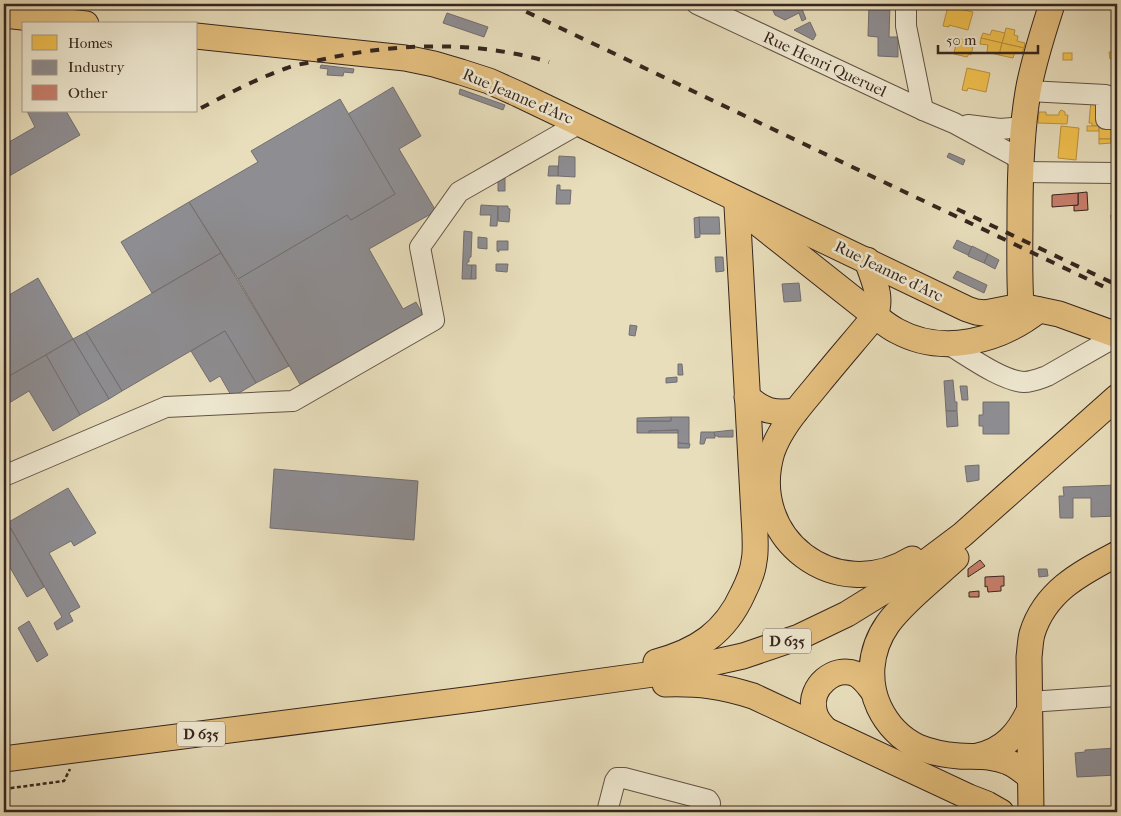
<svg xmlns="http://www.w3.org/2000/svg" width="1121" height="816" font-family="'IM FELL French Canon',serif">
<style>
.homes{fill:#f2c14e;stroke:#ba9240}
.industry{fill:#8d8d92;stroke:#736e6f}
.building{fill:#c87f6c;stroke:#36251e}
.lines{fill:none;stroke-linecap:round;stroke-linejoin:round}
.minor-casing{stroke:#625346;stroke-width:22}
.major-casing{stroke:#36251e;stroke-width:27}
.path{stroke:#36251e;stroke-width:2.5;stroke-dasharray:4 2.5;stroke-linecap:butt}
.minor{stroke:#f0ead3;stroke-width:20}
.major{stroke:#e4bf7e;stroke-width:25}
.rail{stroke:#36251e;stroke-width:4;stroke-dasharray:9 9;stroke-linecap:butt}
.labels{text-anchor:middle;dominant-baseline:central;stroke-width:5;stroke-linejoin:round;paint-order:stroke}
.shield{fill:#f0ead3;stroke:#6e6054;stroke-width:1}
.shield-label{font-size:15px;font-weight:bold;fill:#36251e}
.street-label{font-size:16px;fill:#36251e;stroke:#f0ead3}
</style>
<rect width="100%" height="100%" fill="#e8debc"/>
<filter id="stains"><feTurbulence type="fractalNoise" baseFrequency=".004" numOctaves="4"/><feColorMatrix values="0 0 0 0 .2 0 0 0 0 .09 0 0 0 0 .02 0 0 0 .5 -.17"/></filter>
<radialGradient id="worn" r=".72"><stop offset=".6" stop-color="#630" stop-opacity="0"/><stop offset="1" stop-color="#630" stop-opacity=".3"/></radialGradient>
<g class="homes">
<polygon points="948,6 973,12 968,30 949,25 949,27 943,26"/>
<polygon points="1006,28 1015,30 1014,35 1018,36 1017,41 1025,43 1024,48 1002,43"/>
<polygon points="992,30 1005,33 1002,43 981,38 983,33 990,35"/>
<polygon points="957,38 974,42 971,55 969,54 967,57 954,54"/>
<polygon points="981,38 1002,43 999,55 987,52 988,45 980,44"/>
<polygon points="1002,43 1024,48 1022,53 1015,52 1013,58 999,55"/>
<polygon points="1109,52 1117,52 1117,59 1110,59"/>
<rect x="1063" y="53" width="9" height="7"/>
<polygon points="967,68 990,73 986,92 968,88 967,91 962,90"/>
<polygon points="1091,100 1099,100 1097,126 1092,126 1092,123 1089,123"/>
<polygon points="1061,110 1065,112 1065,115 1068,115 1067,124 1038,123 1039,112 1046,112 1046,115 1059,115 1059,112"/>
<polygon points="1061,126 1079,128 1076,160 1058,158"/>
<rect x="1087" y="126" width="12" height="5"/>
<rect x="1099" y="126" width="12" height="13"/>
<polygon points="1099,139 1111,139 1111,143 1099,144"/>
</g>
<g class="industry">
<polygon points="770,4 800,4 806,19 802,21 799,13 785,20 775,15"/>
<polygon points="869,4 890,4 889,37 898,37 898,57 878,56 878,37 868,36"/>
<polygon points="447,13 488,27 484,37 443,23"/>
<polygon points="810,22 816,35 813,40 794,30"/>
<polygon points="321,65 354,69 353,73 344,72 343,76 327,75 328,69 320,68"/>
<polygon points="393,87 421,136 399,149 436,211 369,249 403,309 416,302 423,315 304,391 238,279 347,215 351,220 395,194 348,114"/>
<polygon points="460,89 505,105 503,110 459,94"/>
<polygon points="340,99 395,194 351,220 347,215 238,279 189,202 258,162 251,151"/>
<polygon points="27,111 66,111 80,135 4,179 4,145 35,127"/>
<polygon points="949,153 965,160 963,165 947,157"/>
<polygon points="559,156 575,157 575,177 558,176"/>
<polygon points="549,166 558,166 558,176 548,176"/>
<polygon points="505,178 505,191 498,191 498,181"/>
<polygon points="557,185 560,185 560,190 571,190 570,204 556,204"/>
<polygon points="189,202 221,253 152,293 121,242"/>
<polygon points="481,205 498,206 497,226 490,226 491,215 480,215"/>
<polygon points="498,206 508,206 508,208 510,209 509,222 498,221"/>
<polygon points="699,217 719,217 720,234 700,234"/>
<polygon points="699,217 700,237 695,238 694,218"/>
<polygon points="464,231 472,232 471,257 469,258 469,262 467,262 467,265 472,265 471,279 462,279"/>
<polygon points="478,237 487,238 487,249 478,248"/>
<polygon points="957,240 972,247 968,255 953,248"/>
<polygon points="497,241 508,241 508,250 499,250 499,252 497,251"/>
<polygon points="972,246 988,254 984,263 968,256"/>
<polygon points="221,253 289,366 256,383 225,331 122,391 86,332"/>
<polygon points="988,254 999,260 995,269 984,263"/>
<polygon points="715,257 723,257 724,271 716,272"/>
<polygon points="496,264 508,264 507,272 496,271"/>
<polygon points="472,265 476,265 476,279 471,279"/>
<polygon points="957,271 987,285 984,293 953,278"/>
<polygon points="38,278 73,339 4,379 4,298"/>
<polygon points="799,283 801,301 784,302 782,284"/>
<polygon points="630,325 637,326 635,336 629,335"/>
<polygon points="225,331 256,383 232,397 220,376 210,382 191,351"/>
<polygon points="86,332 122,391 109,399 73,339"/>
<polygon points="73,339 109,399 80,415 46,355"/>
<polygon points="46,355 80,415 53,431 29,391 4,406 4,379"/>
<polygon points="678,364 682,364 683,375 678,375"/>
<polygon points="677,377 677,382 666,383 666,378"/>
<polygon points="953,380 955,402 957,402 957,411 946,411 944,381"/>
<polygon points="960,386 967,386 968,400 962,400"/>
<polygon points="983,402 1009,402 1009,434 983,434 983,426 979,426 979,415 983,415"/>
<polygon points="946,411 957,411 958,426 947,427"/>
<polygon points="671,417 689,417 689,444 678,443 678,430 649,431 649,433 637,433 637,421 671,421"/>
<polygon points="671,417 671,421 637,421 637,418"/>
<polygon points="678,430 678,433 649,433 649,431"/>
<polygon points="733,430 733,437 718,437 718,436 715,436 714,432"/>
<polygon points="701,432 714,432 715,438 706,438 704,444 700,444"/>
<polygon points="678,443 690,444 689,448 678,448"/>
<polygon points="979,465 979,480 967,482 965,466"/>
<polygon points="274,469 418,481 414,540 270,528"/>
<polygon points="1117,485 1117,516 1091,517 1091,498 1073,498 1073,518 1060,518 1059,496 1064,496 1063,487"/>
<polygon points="68,488 96,533 74,546 71,541 49,553 80,607 69,613 73,621 57,630 54,623 62,617 10,527 4,530 4,516 7,523"/>
<polygon points="10,527 44,587 27,597 4,557 4,530"/>
<polygon points="1038,569 1047,569 1048,576 1039,577"/>
<polygon points="29,621 48,655 37,662 18,628"/>
<polygon points="1117,747 1117,775 1077,777 1075,753 1085,752 1085,750 1116,748"/>
</g>
<g class="building">
<polygon points="1087,192 1088,210 1074,211 1074,205 1078,205 1078,193"/>
<polygon points="1078,193 1078,205 1052,207 1052,195"/>
<polygon points="1117,214 1117,227 1112,227 1111,215"/>
<polygon points="980,560 985,566 968,577 968,569"/>
<polygon points="1004,576 1004,586 1001,586 1001,591 988,592 987,586 985,587 985,577"/>
<polygon points="979,591 979,597 969,597 969,592"/>
</g>
<g class="lines">
<defs>
<g id="minor">
<polyline points="697,4 923,110 954,123 1013,155 1021,161"/>
<polyline points="906,4 906,26 923,110"/>
<polyline points="1028,91 1106,95 1106,119 1117,119"/>
<polyline points="968,125 1000,129 1023,127"/>
<polyline points="1021,172 1117,173"/>
<path d="M948 344C968 356 1002 381 1024 382 1032 382 1039 379 1047 376L1117 336"/>
<polyline points="4,476 166,407 293,401 434,320 420,247 459,192 580,123"/>
<polyline points="1029,702 1117,696"/>
<polyline points="607,812 615,781 617,778 624,778 708,800 710,803 709,812"/>
</g>
<g id="major">
<polyline points="4,15 86,24"/>
<polyline points="196,36 405,58 434,64 461,72 489,81 518,94 967,309 976,312 985,313 1021,306 1059,314 1117,335"/>
<path d="M745 213 875 316C882 321 889 327 897 331 943 356 1000 341 1039 310"/>
<path d="M867 260C873 280 883 296 875 316 856 339 837 361 819 383 802 404 781 426 772 452 746 539 836 606 912 559"/>
<path d="M1021 306C1019 276 1020 245 1020 215 1020 174 1021 133 1028 92 1033 62 1043 33 1052 4"/>
<path d="M747 397C764 411 773 414 796 411"/>
<path d="M956 558C944 569 931 580 919 591 895 613 875 632 872 667 871 681 873 694 879 707 887 724 901 739 918 747 930 752 946 755 959 756 976 757 992 755 1008 762 1016 765 1023 771 1030 777"/>
<path d="M656 662C697 651 725 633 743 593 748 583 753 572 754 561 756 552 755 542 755 534L737 206"/>
<path d="M665 684C699 683 721 686 753 696L969 797 987 804 1001 812"/>
<path d="M826 730C820 724 815 718 814 710 809 687 834 665 856 674 864 678 868 685 873 691"/>
<path d="M978 756C1004 750 1018 734 1029 711"/>
<polyline points="4,759 473,699 675,671 743,656 799,637 847,614 902,580 962,535 1117,397"/>
<path d="M1031 812 1029 657C1030 650 1030 642 1032 634 1045 591 1081 573 1117 554"/>
</g>
</defs>
<use href="#minor" class="minor-casing"/>
<use href="#major" class="major-casing"/>
<polyline class="path" points="4,789 64,781 70,769"/>
<use href="#minor" class="minor"/>
<use href="#major" class="major"/>
<g class="rail">
<polyline points="510,4 1117,293"/>
<path d="M201 108C228 94 258 78 287 68 297 64 309 63 320 60 394 43 475 40 549 62"/>
<polyline points="957,209 1117,285"/>
</g>
</g>
<g class="labels">
<g class="shield">
<rect x="763" y="628.5" width="48" height="25" rx="4"/>
<rect x="177" y="721.5" width="48" height="25" rx="4"/>
</g>
<g class="shield-label">
<text x="787" y="641">D 635</text>
<text x="201" y="734">D 635</text>
</g>
<g class="street-label">
<text transform="translate(825 64) rotate(25)">Rue Henri Queruel</text>
<text transform="translate(518 96) rotate(23)">Rue Jeanne d'Arc</text>
<text transform="translate(889 271) rotate(26)">Rue Jeanne d'Arc</text>
</g>
</g>
<rect width="1121" height="816" fill="none" stroke="#e8debc" stroke-width="20"/>
<rect x="5" y="5" width="1111" height="806" fill="none" stroke="#36251e" stroke-width="2.5"/>
<rect x="10" y="10" width="1101" height="796" fill="none" stroke="#36251e"/>
<rect x="22" y="22" width="175" height="90" fill="#f0ead3" stroke="#a69b8b"/>
<rect x="32" y="35" width="25" height="15" fill="#f2c14e" stroke="#a69b8b"/>
<text x="68" y="48" font-size="15" fill="#36251e">Homes</text>
<rect x="32" y="60" width="25" height="15" fill="#8d8d92" stroke="#a69b8b"/>
<text x="68" y="72" font-size="15" fill="#36251e">Industry</text>
<rect x="32" y="85" width="25" height="15" fill="#c87f6c" stroke="#a69b8b"/>
<text x="68" y="98" font-size="15" fill="#36251e">Other</text>
<path d="M938 45v8h100v-8" fill="none" stroke="#36251e" stroke-width="2.5"/>
<text x="946" y="45" font-size="15" fill="#36251e" stroke="#f0ead3" stroke-width="4" paint-order="stroke">50 m</text>
<rect width="100%" height="100%" filter="url(#stains)"/>
<rect width="100%" height="100%" fill="url(#worn)"/>
</svg>
